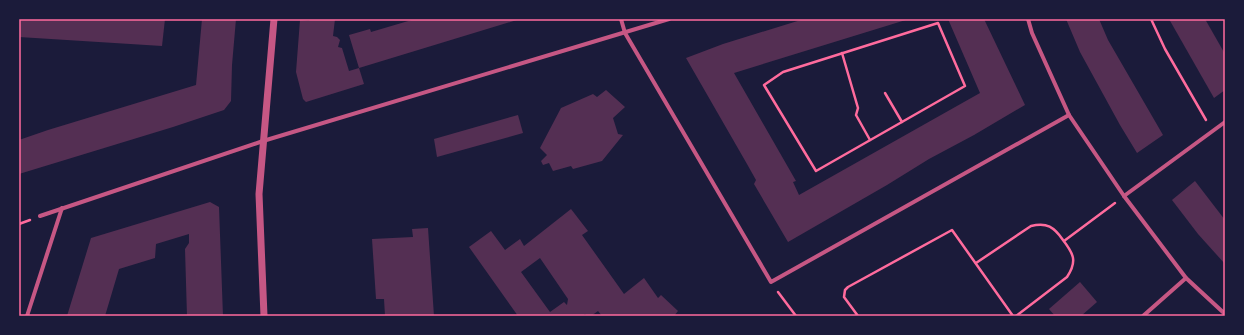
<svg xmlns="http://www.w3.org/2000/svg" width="1244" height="335" font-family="'Varela Round',sans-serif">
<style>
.building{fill:#542f53;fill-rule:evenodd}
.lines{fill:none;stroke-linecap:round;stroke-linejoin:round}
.path{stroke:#ff6b9d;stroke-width:2.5}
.minor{stroke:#c65784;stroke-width:4}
.tertiary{stroke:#c65784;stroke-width:7}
.neatline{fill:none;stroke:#ff6b9d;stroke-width:1.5}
</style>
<rect width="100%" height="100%" fill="#1b1b3a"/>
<g class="building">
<polygon points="19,19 165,19 162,46 19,37"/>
<polygon points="202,19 236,19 232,65 231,101 224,110 173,127 19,174 19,140 48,130 196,85"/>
<polygon points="307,19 335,19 333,36 337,37 340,40 338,47 342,48 349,71 359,68 364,84 306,102 303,99 296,72 300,20 310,21"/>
<polygon points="415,19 520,19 359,68 349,35 370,29 371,32"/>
<polygon points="804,19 909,19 734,73 796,181 793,182 799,195 980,93 948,19 984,19 1025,105 974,135 929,159 887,185 788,242 754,184 756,180 747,164 686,58 723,44"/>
<polygon points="1066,19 1099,19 1108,40 1163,135 1137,153 1120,125 1080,52"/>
<polygon points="1169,19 1205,19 1225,54 1225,90 1214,98"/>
<polygon points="606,90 625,107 613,118 618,134 623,135 602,161 573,169 571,166 553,171 549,163 543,165 541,161 547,155 540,148 561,108 593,94 597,97"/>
<polygon points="518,115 523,133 437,157 434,139"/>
<polygon points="1195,181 1225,220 1225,264 1198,234 1172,200"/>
<polygon points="210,202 219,207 223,316 187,316 185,249 189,243 189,234 156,244 155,258 119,269 105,316 67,316 91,238"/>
<path d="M571 209 588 231 582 235 624 294 644 278 658 298 661 295 678 311 674 316H602L598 311 591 316H587L585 314 582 316H518L469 247 491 231 505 250 520 239 524 246ZM540 258 568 299 567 305 564 302 550 312 521 272Z"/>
<polygon points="428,228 434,316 385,316 384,299 376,299 372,239 413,237 412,229"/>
<polygon points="1080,282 1097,302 1081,316 1055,316 1049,309"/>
</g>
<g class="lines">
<g class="path">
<polyline points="1151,19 1165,49 1206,120"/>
<polygon points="938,23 965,86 816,171 764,85 783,72"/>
<polyline points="842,53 858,108 856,115 870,140"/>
<polyline points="885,93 902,122"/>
<polyline points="19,224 30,220"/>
<polyline points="1064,241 1115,203"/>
<path d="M976 263 1031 226C1047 222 1054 227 1063 240 1073 253 1078 261 1067 277L1016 316"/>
<polyline points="778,292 796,316"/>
<polyline points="858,316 844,297 845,290 848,287 952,230 1013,316"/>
</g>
<g class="minor">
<polyline points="621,19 625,33 771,282 1069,115"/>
<polyline points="1028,19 1032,33 1069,115 1124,196 1186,278 1225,314"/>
<polyline points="1124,196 1225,122"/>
<polyline points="40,216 263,141 669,19"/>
<polyline points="27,316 62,208"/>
<polyline points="1143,316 1186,278"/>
</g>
<polyline class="tertiary" points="264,316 259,194 274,19"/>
</g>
<rect width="1244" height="335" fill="none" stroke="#1b1b3a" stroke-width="40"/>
<rect x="20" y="20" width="1204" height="295" class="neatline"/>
</svg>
